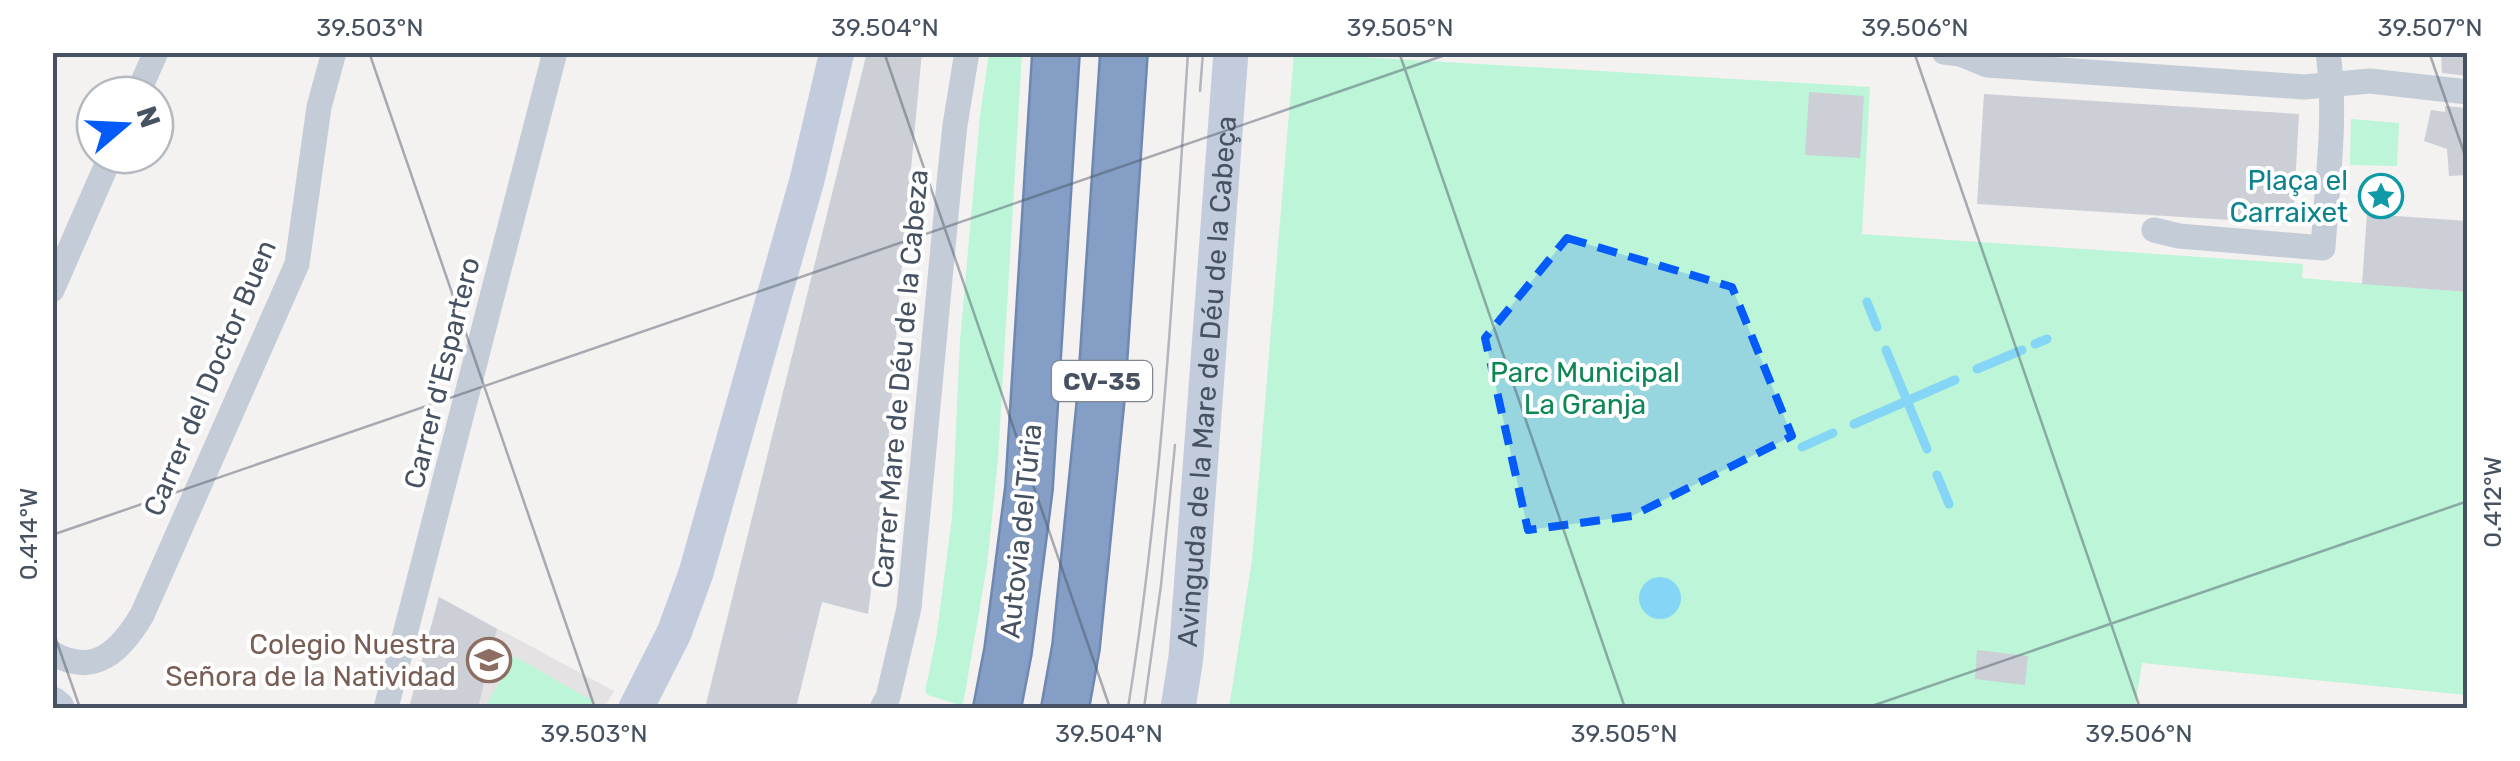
<svg xmlns="http://www.w3.org/2000/svg" width="2520" height="761" font-family="Rubik,sans-serif">
<style>
.education{fill:#e5e2e3}
.green{fill:#bcf5d7}
.water{fill:#84d5f6}
.lines{fill:none;stroke-linecap:round;stroke-linejoin:round}
.stream{stroke:#84d5f6;stroke-width:9}
.building{fill:#cdcfd7}
.highway-casing{stroke:#6f88b1;stroke-width:50}
.street{stroke:#c3ccd7;stroke-width:25}
.secondary{stroke:#c2ccdc;stroke-width:35}
.highway{stroke:#849ec5;stroke-width:45}
.tram{stroke:#b2b5bc;stroke-width:2.5}
.marked{fill:#055afa;fill-opacity:0.2;stroke:#055afa;stroke-width:8;stroke-dasharray:20 12;stroke-linejoin:round}
.ticks{fill:none;stroke:#465261;stroke-width:2.5;stroke-opacity:0.45}
.labels{text-anchor:middle;dominant-baseline:central;stroke-width:8;stroke-linejoin:round;paint-order:stroke}
.shield{fill:#fff;stroke:#7e8690;stroke-width:2.5}
.shield-label{font-size:25px;font-weight:bold;fill:#465261}
.culture-label{font-size:28px;fill:#0d838f;stroke:#fff;text-anchor:end}
.park-label{font-size:28px;fill:#0d8754;stroke:#fff}
.street-label{font-size:28px;fill:#465261;stroke:#fff}
.education-label{font-size:28px;fill:#785e54;stroke:#fff;text-anchor:end}
.neatline{fill:none;stroke:#465261;stroke-width:4}
.ticks-label{font-size:25px;text-anchor:middle;fill:#465261}
</style>
<rect width="100%" height="100%" fill="#f4f1f1"/>
<polygon class="education" points="439,597 614,691 604,708 409,708"/>
<g class="green">
<polygon points="989,53 1022,53 998,459 987,565 964,699 962,705 959,705 928,695 925,691 936,639 952,518 960,341 980,116"/>
<polygon points="1294,53 1870,87 1862,234 2303,264 2302,278 2467,292 2467,695 2142,663 2135,708 1229,708 1252,560"/>
<polygon points="2351,119 2399,123 2397,166 2350,165"/>
<polygon points="514,656 593,701 589,708 485,707"/>
</g>
<circle class="water" cx="1660" cy="598" r="21"/>
<g class="lines">
<g class="stream">
<polyline points="1867,302 1877,327"/>
<polyline points="2035,344 2047,339"/>
<polyline points="1886,350 1927,449"/>
<polyline points="1977,369 2022,350"/>
<polyline points="1854,424 1955,380"/>
<polyline points="1802,447 1833,433"/>
<polyline points="1937,475 1949,504"/>
</g>
</g>
<g class="building">
<polygon points="867,52 922,52 901,275 886,471 868,614 822,602 796,708 705,708"/>
<polygon points="2441,52 2468,52 2468,76 2442,73"/>
<polygon points="1809,92 1864,96 1860,158 1805,155"/>
<polygon points="1984,94 2299,114 2293,224 1977,204"/>
<polygon points="2445,106 2468,108 2468,175 2449,176 2447,149 2424,141 2431,110 2445,112"/>
<polygon points="2367,214 2468,221 2468,292 2362,284"/>
<polygon points="439,597 497,629 478,708 409,708"/>
<polygon points="1977,650 2028,656 2025,685 1975,679"/>
</g>
<g class="lines">
<defs>
<g id="highway">
<polyline points="997,708 1008,651 1029,488 1056,52"/>
<polyline points="1065,708 1076,647 1101,397 1124,52"/>
</g>
</defs>
<use href="#highway" class="highway-casing"/>
<g class="street">
<polyline points="1944,52 1960,54 1987,65 2304,87 2370,81 2468,92"/>
<polyline points="137,95 156,52"/>
<path d="M2154 230 2179 236 2323 248C2327 184 2337 117 2328 52"/>
<polyline points="52,290 111,155"/>
<path d="M52 653C95 678 121 650 142 615L297 264 319 107 334 52"/>
<polyline points="386,708 555,52"/>
<polyline points="882,708 888,697 909,608 949,183 955,125 967,52"/>
</g>
<g class="secondary">
<polyline points="52,704 57,708"/>
<polyline points="636,708 674,633 696,573 807,180 837,52"/>
<path id="s1" d="M1178 708 1186 657 1231 52"/>
</g>
<use href="#highway" class="highway"/>
<g class="tram">
<polyline points="1200,91 1203,52"/>
<path d="M1128 708C1163 491 1174 272 1188 52"/>
<polyline points="1144,708 1161,585 1175,445"/>
</g>
</g>
<path class="marked" d="M1567 238 1732 287 1792 436 1632 516 1528 530 1485 338Z"/>
<path class="ticks" d="M369 52 595 708M884 52 1110 708M1399 52 1625 708M1914 52 2140 708M2429 52 2468 164M52 535 1454 52M52 628 80 708M1866 708 2468 501"/>
<defs>
<symbol id="sight-ring" viewBox="-11 -11 22 22"><circle r="9.5" fill="#fff" stroke="#0f9aa8" stroke-width="1.5"/><path d="M0-6L1.8-2.2L6-1.7L2.9 1.2L3.7 5.4L0 3.3L-3.7 5.4L-2.9 1.2L-6-1.7L-1.8-2.2Z" fill="#0f9aa8"/></symbol>
<symbol id="school-ring" viewBox="-11 -11 22 22"><circle r="9.5" fill="#fff" stroke="#8d6e63" stroke-width="1.5"/><path d="M0-5L7-2L0 1L-7-2ZM-4 1L0 2.5L4 1V4Q0 6-4 4Z" fill="#8d6e63"/></symbol>
</defs>
<g fill-rule="evenodd">
<use href="#sight-ring" x="2356" y="171" width="50" height="50"/>
<use href="#school-ring" x="464" y="635" width="50" height="50"/>
</g>
<g class="labels">
<rect class="shield" x="1052" y="361" width="100" height="40" rx="8"/>
<g class="shield-label">
<text x="1102" y="381">CV-35</text>
</g>
<g class="culture-label">
<text x="2348" y="180">Plaça el<tspan x="2348" dy="32">Carraixet</tspan></text>
</g>
<g class="park-label">
<text x="1585" y="372">Parc Municipal<tspan x="1585" dy="32">La Granja</tspan></text>
</g>
<g class="street-label">
<text transform="translate(442 373) rotate(-76)">Carrer d'Espartero</text>
<text transform="translate(210 378) rotate(-67)">Carrer del Doctor Buen</text>
<text transform="translate(900 379) rotate(-85)">Carrer Mare de Déu de la Cabeza</text>
<text stroke="none"><textPath href="#s1" startOffset="328">Avinguda de la Mare de Déu de la Cabeça</textPath></text>
<text transform="translate(1021 531) rotate(-84)">Autovia del Túria</text>
</g>
<g class="education-label">
<text x="456" y="644">Colegio Nuestra<tspan x="456" dy="32">Señora de la Natividad</tspan></text>
</g>
</g>
<rect width="2520" height="761" fill="none" stroke="#ffffff" stroke-width="110"/>
<g transform="translate(125 125) rotate(71)"><circle r="48" fill="#ffffff" stroke="#b5bac0" stroke-width="2.5"/>
<path d="M0-8L18 38L0 25L-18 38Z" fill="#055afa"/>
<text y="-15" font-size="28" font-weight="bold" text-anchor="middle" fill="#465261">N</text>
</g>
<rect x="55" y="55" width="2410" height="651" class="neatline"/>
<g class="ticks-label">
<text x="370" y="36">39.503°N</text>
<text x="885" y="36">39.504°N</text>
<text x="1400" y="36">39.505°N</text>
<text x="1915" y="36">39.506°N</text>
<text x="2430" y="36">39.507°N</text>
<text transform="translate(2492 502) rotate(-90)" y="9">0.412°W</text>
<text transform="translate(28 534) rotate(-90)" y="9">0.414°W</text>
<text x="594" y="742">39.503°N</text>
<text x="1109" y="742">39.504°N</text>
<text x="1624" y="742">39.505°N</text>
<text x="2139" y="742">39.506°N</text>
</g>
</svg>
